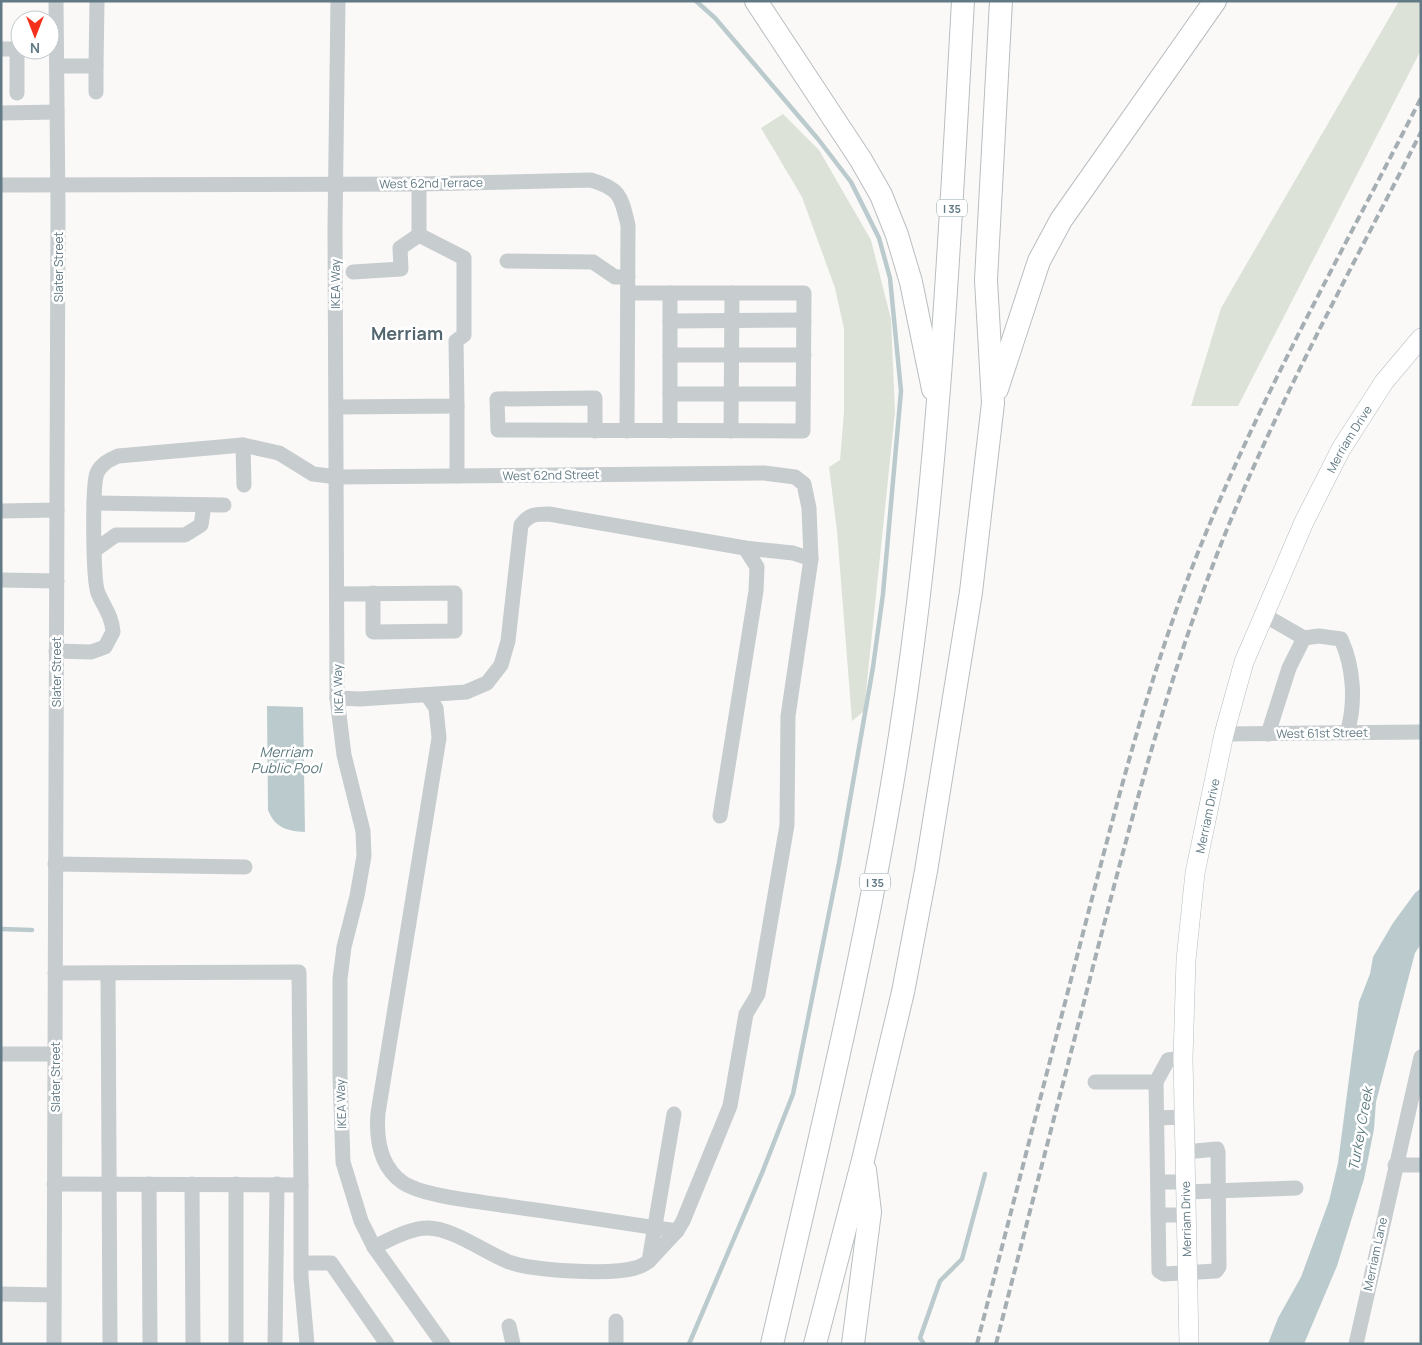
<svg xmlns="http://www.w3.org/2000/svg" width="1422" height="1345" font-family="Manrope,sans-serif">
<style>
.green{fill:#dce2d8}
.water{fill:#bbcbcd}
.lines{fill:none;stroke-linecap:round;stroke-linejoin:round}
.stream{stroke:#bbcbcd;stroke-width:4.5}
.major-casing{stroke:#b7bec1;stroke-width:20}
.highway-casing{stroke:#b9bec1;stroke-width:24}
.minor{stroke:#c7cccf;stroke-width:15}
.major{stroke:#fff;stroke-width:19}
.highway{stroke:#fff;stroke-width:22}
.rail{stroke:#a5aeb3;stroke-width:4;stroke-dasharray:8 4;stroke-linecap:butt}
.labels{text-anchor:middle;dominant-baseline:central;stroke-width:5;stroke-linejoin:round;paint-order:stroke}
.shield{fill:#fff;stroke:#91a2aa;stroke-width:1}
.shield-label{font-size:11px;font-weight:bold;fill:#627a85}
.street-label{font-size:12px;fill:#627a85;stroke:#fff}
.water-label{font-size:14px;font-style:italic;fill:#5d7a7e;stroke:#fff}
.district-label{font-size:18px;font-weight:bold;fill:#546770;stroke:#fff}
</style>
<rect width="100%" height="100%" fill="#faf9f7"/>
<g class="green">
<polygon points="1399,1 1421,1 1421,50 1238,406 1191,406 1221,308"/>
<polygon points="783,114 819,150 871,240 891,319 895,412 864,711 852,721 837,531 829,467 840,460 844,412 844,329 835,288 802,197 761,128"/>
</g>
<g class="water">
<path d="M267 706 303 707 305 832C287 831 275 828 268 810Z"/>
<polygon points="1421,888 1421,944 1415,953 1376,1102 1374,1129 1364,1179 1337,1266 1304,1344 1268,1344 1278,1318 1301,1277 1329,1201 1338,1163 1359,1002 1370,974 1373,957 1393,923 1415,893"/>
</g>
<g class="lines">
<g class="stream">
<polyline points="1,929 32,930"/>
<polyline points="689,1344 762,1173 793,1094 839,863 873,667 883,594 901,391 890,278 879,238 851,182 818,139 715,18 696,1"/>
<polyline points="924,1344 920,1338 940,1281 962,1259 985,1174"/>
</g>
<defs>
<g id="major">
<path id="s1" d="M1189 1344 1183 1058 1186 960 1195 873 1224 734 1244 662 1304 522 1341 449 1384 382 1421 338"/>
</g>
<g id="highway">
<polyline points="756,1 861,160 881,195 897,235 911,282 933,389"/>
<polyline points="997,389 1039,261 1061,220 1215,1"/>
<path d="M772 1344C822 1129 875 914 906 695 939 465 950 233 963 1"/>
<polyline points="815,1344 863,1160 903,992 926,871 971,592 993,403 986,280 1001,1"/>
<polyline points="853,1344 870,1212 865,1170"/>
</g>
</defs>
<use href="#major" class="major-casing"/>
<use href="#highway" class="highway-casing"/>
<g class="minor">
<polyline points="338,1 335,227 337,698 344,755 363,831 364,856 357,896 344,947 340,979 340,1076 343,1162 361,1221 374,1247 443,1344"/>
<polyline points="1,49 20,49"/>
<polyline points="57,66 96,66 97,1"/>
<polyline points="96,66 96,92"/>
<polyline points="17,93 17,49"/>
<polyline points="1,113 57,112"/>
<path d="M1 185 419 184 591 180C621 189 621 197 628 225L627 431"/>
<polyline points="507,261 593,262 615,277 628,277"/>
<polyline points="353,272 401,269 400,248 419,235"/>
<polyline points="670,293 670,431"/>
<polyline points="670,321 804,320"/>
<polyline points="670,355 804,355"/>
<polyline points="670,394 803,394"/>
<polyline points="457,406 457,476"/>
<polyline points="337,407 457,406 456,341 464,335 464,258 419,235 419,184"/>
<path d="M595 431V398L497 399 498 430C600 431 702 431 803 431L804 293H628"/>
<polyline points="731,431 732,293"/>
<polyline points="243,445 244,485"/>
<polyline points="94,503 224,505"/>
<polyline points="1,511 57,510"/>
<polyline points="95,550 116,535 185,535 201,525 204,505"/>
<polyline points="1,580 57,581"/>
<polyline points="337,594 455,593 455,631 373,632 373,593"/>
<polyline points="1264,615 1304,638"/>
<path d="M56 651 91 652 105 647 113 632C112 616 104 607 98 593 93 581 92 486 97 473 101 464 109 460 118 456L243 445 279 453 313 474 338 477 764 473 795 477 804 484 809 508 811 559 788 716 787 825 758 994 746 1014 730 1106 683 1221 677 1231 649 1261"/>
<path d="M427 695 436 708 439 738 378 1113C376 1138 380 1166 402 1182 422 1196 475 1201 501 1205 560 1213 618 1222 677 1231"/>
<path d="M337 698 360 699 466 692 487 683 501 665 508 641 521 525C529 514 536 514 549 514L745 548 793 553 811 559"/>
<polyline points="1224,734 1421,732"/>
<path d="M1268 734 1289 668 1304 638 1319 636 1341 639C1354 668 1356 703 1347 733"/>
<polyline points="720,816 756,591 757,567 745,548"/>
<polyline points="55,864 245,867"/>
<polyline points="55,973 299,972 301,1185"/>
<polyline points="108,973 110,1344"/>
<polyline points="1,1054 55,1054"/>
<polyline points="1095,1082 1156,1082 1159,1271 1164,1274 1216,1271 1219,1267 1218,1152 1217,1149 1185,1152"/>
<polyline points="1156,1082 1168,1060 1183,1058"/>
<polyline points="1157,1118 1184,1117"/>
<polyline points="1395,1165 1421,1165"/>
<polyline points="1158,1182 1186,1182"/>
<polyline points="54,1184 301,1185 301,1277 307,1344"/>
<polyline points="149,1184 150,1344"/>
<polyline points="192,1184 193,1344"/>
<polyline points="236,1184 236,1344"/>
<polyline points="1186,1192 1296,1188"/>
<polyline points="1158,1215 1186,1215"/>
<path d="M374 1247C391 1239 410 1228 428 1228 452 1228 486 1253 509 1262 534 1271 611 1275 635 1268 640 1267 645 1264 649 1261L674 1114"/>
<polyline points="302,1263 331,1263 387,1344"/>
<polyline points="1,1294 54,1295"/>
<polyline points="509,1326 513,1344"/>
<polyline points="54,1344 58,208 56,1"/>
<polyline points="275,1344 277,1184"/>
<polyline points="616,1344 616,1321"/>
<polyline points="1356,1344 1421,1057"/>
</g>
<use href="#major" class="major"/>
<use href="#highway" class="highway"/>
<g class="rail">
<path d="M977 1344C1012 1208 1047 1072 1082 937 1115 810 1147 682 1195 560 1258 400 1343 251 1421 98"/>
<path d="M996 1344C1029 1214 1063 1084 1096 955 1130 825 1163 696 1211 570 1268 419 1348 276 1421 132"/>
</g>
</g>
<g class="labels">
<g class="shield">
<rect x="937" y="199.5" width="30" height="17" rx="4"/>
<rect x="860" y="873.5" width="30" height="17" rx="4"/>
</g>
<g class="shield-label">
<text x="952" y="208">I 35</text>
<text x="875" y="882">I 35</text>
</g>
<g class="street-label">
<text transform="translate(431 183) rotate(-1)">West 62nd Terrace</text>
<text transform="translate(58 267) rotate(-90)">Slater Street</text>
<text transform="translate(335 284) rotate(-90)">IKEA Way</text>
<text stroke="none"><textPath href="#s1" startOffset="935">Merriam Drive</textPath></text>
<text transform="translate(551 475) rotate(-1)">West 62nd Street</text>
<text transform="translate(56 672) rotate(-90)">Slater Street</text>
<text transform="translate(338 689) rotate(-92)">IKEA Way</text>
<text transform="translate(1322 733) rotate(-1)">West 61st Street</text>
<text stroke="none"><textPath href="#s1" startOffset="530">Merriam Drive</textPath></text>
<text transform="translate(55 1077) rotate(-90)">Slater Street</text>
<text transform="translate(341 1104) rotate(-92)">IKEA Way</text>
<text transform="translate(1186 1219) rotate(-91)">Merriam Drive</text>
<text transform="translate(1375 1254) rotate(-78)">Merriam Lane</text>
</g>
<g class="water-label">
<text x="286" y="751">Merriam<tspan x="286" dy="16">Public Pool</tspan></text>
<text transform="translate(1360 1129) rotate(-80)">Turkey Creek</text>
</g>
<g class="district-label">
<text x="407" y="333">Merriam</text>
</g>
</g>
<rect width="1422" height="1345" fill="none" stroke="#627a85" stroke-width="5"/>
<g transform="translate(35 35) rotate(180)"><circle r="24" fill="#ffffff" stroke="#c0cace"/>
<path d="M0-4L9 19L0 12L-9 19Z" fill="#f5311c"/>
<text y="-8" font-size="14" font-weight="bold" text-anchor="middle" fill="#627a85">N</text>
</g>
</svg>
